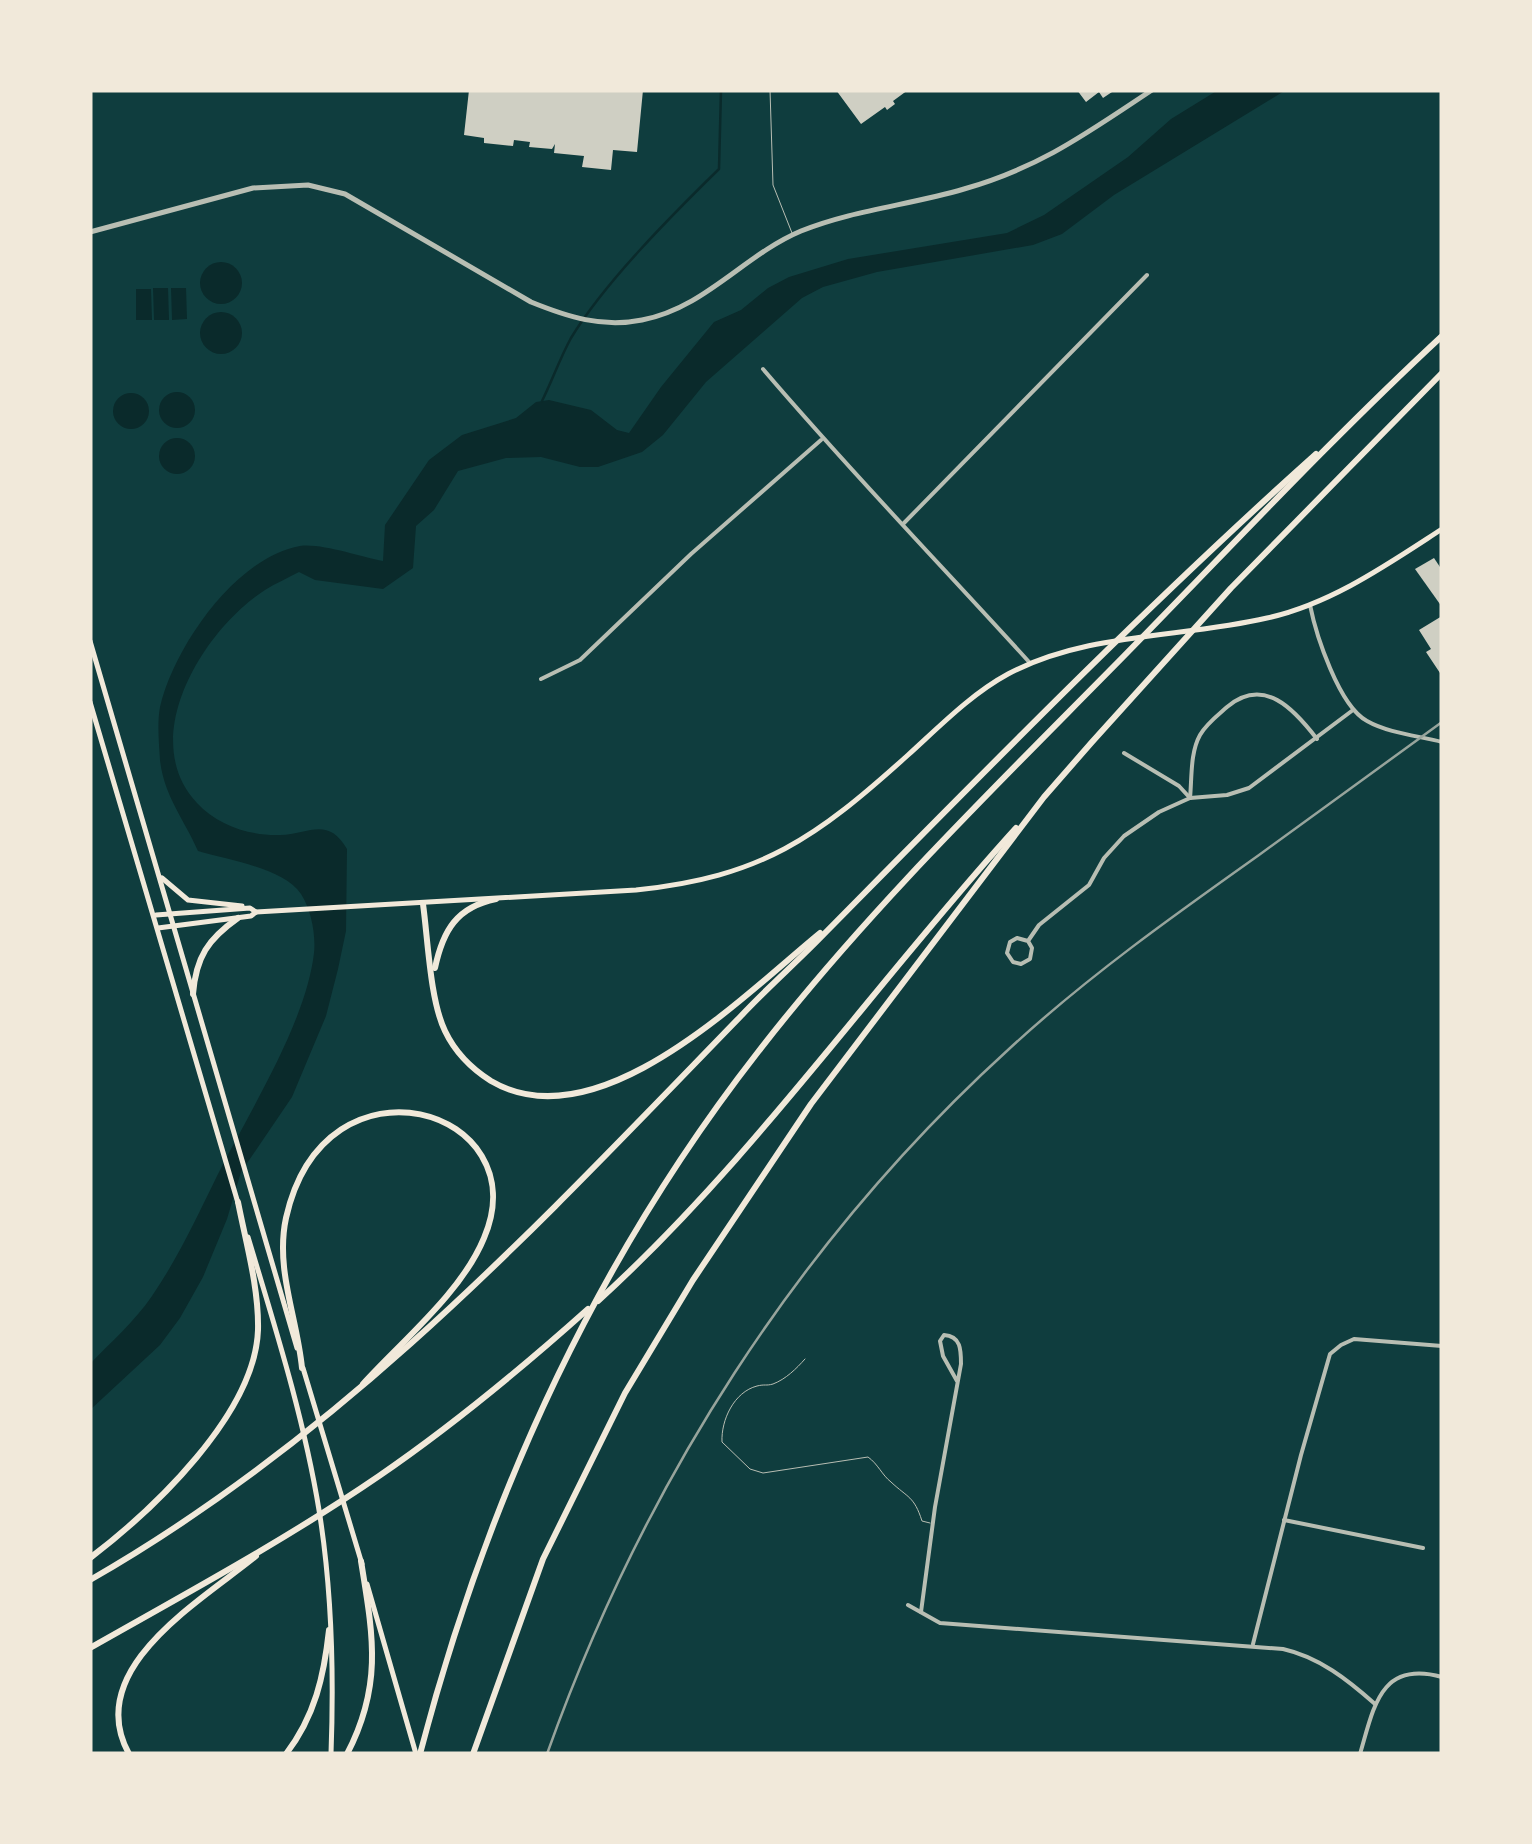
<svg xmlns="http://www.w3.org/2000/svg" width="1532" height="1844" font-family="'PT Serif',serif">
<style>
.water{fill:#0a2a2b}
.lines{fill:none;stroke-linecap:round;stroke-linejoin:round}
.stream{stroke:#0a2a2b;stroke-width:2.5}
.building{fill:#cfcfc3}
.service{stroke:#b8beb3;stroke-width:1}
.minor{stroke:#b8beb3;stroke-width:4}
.tertiary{stroke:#b8beb3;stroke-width:5}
.secondary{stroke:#f1e9da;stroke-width:5}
.motorway{stroke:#f1e9da;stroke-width:6}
.rail{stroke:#97a49c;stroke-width:2.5}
</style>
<rect width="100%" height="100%" fill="#0f3d3e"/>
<g class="water">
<path d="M1218 90H1286L1114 195 1062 234 1033 245 877 272 823 287 802 298 706 382 663 435 642 452 598 467H580L541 457 506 458 458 471 434 510 416 526 413 568 383 589 315 580 299 572C288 578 276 583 265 590 204 629 136 738 197 803 218 826 251 836 280 835 309 834 328 816 347 849L346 931 338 969 326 1016 292 1097 241 1172 227 1219 203 1277 180 1318 160 1345 90 1410V1364C111 1342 135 1321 152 1296 178 1258 197 1217 217 1176 249 1112 306 1023 314 953 316 935 311 909 301 894 284 868 228 860 198 851 184 819 164 796 160 760 159 744 157 723 160 707 174 647 236 557 300 546 321 543 361 557 383 561L385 525 429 460 462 435 516 418 536 402 549 400 591 410 617 430 629 433 661 387 714 322 741 310 768 288 789 277 848 259 1007 233 1044 215 1128 157 1171 119Z"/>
<circle cx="221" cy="283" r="21"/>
<polygon points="153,288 168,288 169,320 154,320"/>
<polygon points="171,288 186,288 187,319 172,320"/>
<polygon points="136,289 151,289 152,320 136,320"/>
<circle cx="221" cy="333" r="21"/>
<circle cx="177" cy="410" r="18"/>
<circle cx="131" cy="411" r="18"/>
<circle cx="177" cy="456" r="18"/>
</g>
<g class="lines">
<path class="stream" d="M542 401C552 381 560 358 571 338 605 282 672 215 719 169L721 90"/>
</g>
<g class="building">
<polygon points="469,90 643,90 637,152 613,150 611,170 582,167 584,156 554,153 555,144 552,149 529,147 530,142 514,140 513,146 484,143 484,138 464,135"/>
<polygon points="836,90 908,90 893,101 895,104 887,110 885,107 861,124"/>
<polygon points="1077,90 1115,90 1103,98 1099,92 1086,102"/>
<polygon points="1434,558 1442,570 1442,607 1415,569"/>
<polygon points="1442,616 1442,676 1426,652 1431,649 1419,630"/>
</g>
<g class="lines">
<g class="service">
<polyline points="770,90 773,185 792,233"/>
<path d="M805 1359C796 1369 786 1379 773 1384 766 1386 765 1384 757 1386 734 1392 721 1420 722 1442L750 1469 763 1473 868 1457C878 1464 882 1475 891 1482 908 1498 914 1496 922 1521L930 1523"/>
</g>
<g class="minor">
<path d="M763 369C849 470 941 565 1030 663"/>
<polyline points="904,523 1147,275"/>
<path d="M1310 605C1316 635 1339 706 1367 721 1388 733 1419 736 1442 742"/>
<polyline points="541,679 580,660 691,554 821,440"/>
<polyline points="1124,753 1179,786 1190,798"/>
<path d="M1190 798C1192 778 1190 753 1200 735 1206 724 1218 715 1227 707 1264 676 1294 709 1317 739"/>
<polyline points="1028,941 1032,948 1030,959 1021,964 1013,962 1007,953 1010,942 1017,938 1028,941 1039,925 1089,885 1104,858 1124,836 1159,812 1190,798 1227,795 1249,788 1353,710"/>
<polyline points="1284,1520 1423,1548"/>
<path d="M908 1605 940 1623 1283 1649C1319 1657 1348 1680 1375 1704"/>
<path d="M921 1612 935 1507 961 1364C961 1350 961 1336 944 1335L940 1341 943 1356 957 1381"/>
<polyline points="1253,1644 1301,1455 1330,1354 1341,1345 1354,1339 1442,1346"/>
<path d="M1360 1754C1374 1707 1380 1660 1442 1677"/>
</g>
<path class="tertiary" d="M90 232 253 188 308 185 345 194 531 302C568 317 602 328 642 320 705 308 744 255 801 231 853 210 910 205 964 189 1041 167 1087 133 1152 90"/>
<g class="secondary">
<polyline points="90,641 297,1348"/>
<polyline points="90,702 238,1203"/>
<polyline points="162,878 188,900 242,906"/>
<polyline points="156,915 250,908 256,912"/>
<path d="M158 928 251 916 256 912 636 890C762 877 816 838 908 755 939 727 971 694 1008 674 1087 632 1182 638 1267 618 1331 604 1388 564 1442 529"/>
<path d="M248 1237C275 1327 304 1418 319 1510 332 1590 334 1674 331 1754"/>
<polyline points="303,1368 362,1564"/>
<polyline points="367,1584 416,1754"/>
</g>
<g class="motorway">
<path d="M423 904C428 940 430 1000 445 1031 455 1052 472 1069 491 1081 598 1144 744 995 820 933"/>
<path d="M435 968C443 930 457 907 496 899"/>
<path d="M193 994C196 957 208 939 238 918"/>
<path d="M598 1301C754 1159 874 984 1016 828"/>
<path d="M302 1368C297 1317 275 1269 286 1218 325 1044 539 1109 484 1238 462 1292 402 1341 363 1384"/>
<path d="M90 1558C153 1510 255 1414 258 1330 259 1288 246 1243 238 1202"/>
<path d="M90 1580C345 1434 538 1225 740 1017 767 988 797 962 824 934 985 771 1145 607 1316 454"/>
<path d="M90 1648C187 1593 287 1539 379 1476 452 1426 522 1368 588 1309"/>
<path d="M129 1754C82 1669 201 1601 256 1556"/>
<path d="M286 1754C315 1716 324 1676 329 1630"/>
<path d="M347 1754C383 1685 373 1635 361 1561"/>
<path d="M420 1754C487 1498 595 1261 758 1052 868 910 996 786 1121 659 1227 551 1331 439 1442 336"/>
<polyline points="473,1754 543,1559 625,1393 693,1280 811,1104 1044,797 1092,742 1231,588 1442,373"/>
</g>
<path class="rail" d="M547 1754C643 1485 797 1242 1009 1049 1087 977 1173 916 1259 855 1320 811 1381 766 1442 722"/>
</g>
<rect width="1532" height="1844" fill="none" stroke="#f1e9da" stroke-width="185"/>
</svg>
